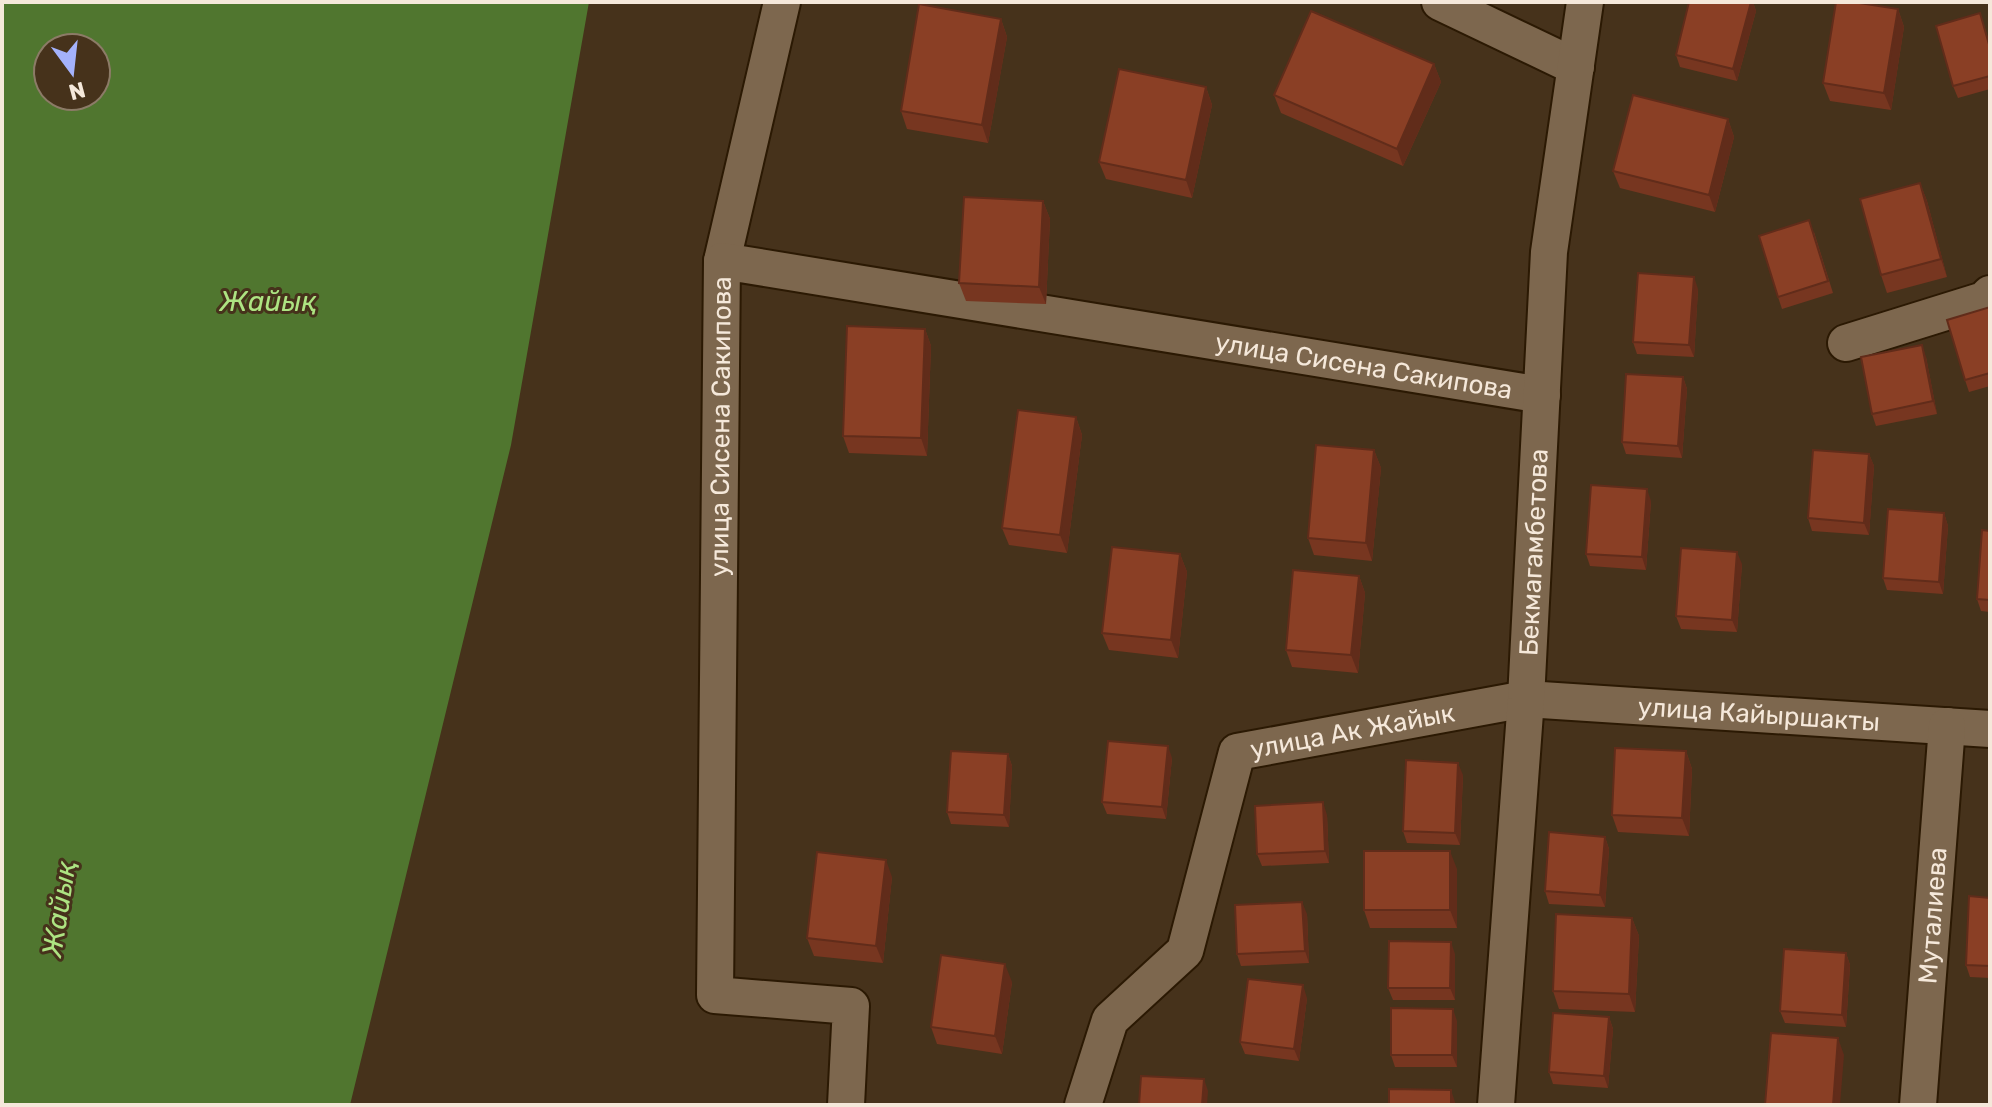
<svg xmlns="http://www.w3.org/2000/svg" width="1992" height="1107" font-family="Rubik,sans-serif">
<style>
.water{fill:#50762f;fill-rule:evenodd}
.lines{fill:none;stroke-linecap:round;stroke-linejoin:round}
.minor-casing{stroke:#2b1903;stroke-width:40}
.minor{stroke:#7d674e;stroke-width:36}
.wall{fill:#773620}
.shaded-wall{fill:#612c1a}
.building{fill:#8a3f25;stroke:#612c1a;stroke-width:2}
.labels{text-anchor:middle;dominant-baseline:central;stroke-width:6;stroke-linejoin:round;paint-order:stroke}
.street-label{font-size:26px;fill:#f5e8da;stroke:#46321b}
.water-label{font-size:28px;font-style:italic;fill:#ade482;stroke:#46321b}
</style>
<rect width="100%" height="100%" fill="#46321b"/>
<path class="water" d="M2 2H589L511 445 350 1105H2ZM48 48H96V96H48Z"/>
<g class="lines">
<defs>
<g id="minor">
<polyline points="1440,2 1576,67"/>
<polyline points="722,261 782,2"/>
<polyline points="1846,343 1984,300 1990,294"/>
<path id="s1" d="M846 1105 851 1006 715 995 722 261 1542 395"/>
<path id="s2" d="M1083 1105 1110 1020 1185 951 1237 752 1526 699 1990 729"/>
<path id="s3" d="M1496 1105 1526 699 1549 252 1585 2"/>
<path id="s4" d="M1918 1105 1947 726"/>
</g>
</defs>
<use href="#minor" class="minor-casing"/>
<use href="#minor" class="minor"/>
</g>
<g class="wall">
<polygon points="1689,2 1753,2 1756,11 1737,81 1680,67 1676,55"/>
<polygon points="1898,9 1904,27 1891,110 1830,101 1823,83"/>
<polygon points="1001,19 1007,37 988,143 907,129 901,111"/>
<polygon points="1984,25 1990,45 1990,89 1958,98 1953,86"/>
<polygon points="1434,64 1441,82 1403,166 1281,113 1274,95"/>
<polygon points="1206,87 1212,105 1192,198 1106,179 1099,162"/>
<polygon points="1728,119 1734,137 1715,212 1620,188 1613,171"/>
<polygon points="1920,183 1927,201 1947,277 1887,293 1881,275"/>
<polygon points="1043,201 1050,219 1046,304 966,301 959,283"/>
<polygon points="1814,232 1833,293 1782,309 1778,297"/>
<polygon points="1698,289 1694,357 1637,354 1633,342"/>
<polygon points="1990,307 1990,386 1969,392 1965,380"/>
<polygon points="925,329 931,346 927,456 849,453 843,436"/>
<polygon points="1926,357 1937,414 1876,426 1872,414"/>
<polygon points="1683,377 1687,389 1682,458 1626,454 1622,442"/>
<polygon points="1076,417 1082,435 1067,553 1009,545 1002,528"/>
<polygon points="1374,450 1381,468 1372,561 1314,555 1308,538"/>
<polygon points="1869,454 1874,466 1869,535 1812,531 1808,518"/>
<polygon points="1651,501 1646,570 1590,566 1586,554"/>
<polygon points="1944,513 1948,526 1943,594 1887,590 1883,578"/>
<polygon points="1990,531 1990,612 1981,611 1977,599"/>
<polygon points="1180,554 1187,572 1178,658 1109,650 1102,633"/>
<polygon points="1742,564 1737,632 1681,629 1676,616"/>
<polygon points="1359,576 1365,593 1358,673 1292,667 1286,650"/>
<polygon points="1686,751 1692,769 1689,836 1618,832 1612,815"/>
<polygon points="1008,754 1012,766 1009,827 951,824 947,812"/>
<polygon points="1172,758 1166,819 1107,814 1102,802"/>
<polygon points="1463,775 1460,845 1407,843 1403,831"/>
<polygon points="1327,815 1329,863 1262,866 1257,854"/>
<polygon points="1605,837 1609,849 1605,907 1549,904 1545,891"/>
<polygon points="1457,869 1457,928 1370,928 1364,910"/>
<polygon points="892,877 883,963 814,956 807,938"/>
<polygon points="1990,898 1990,978 1970,977 1966,965"/>
<polygon points="1307,914 1309,963 1241,966 1237,954"/>
<polygon points="1632,918 1639,936 1635,1012 1559,1009 1553,991"/>
<polygon points="1846,953 1850,965 1846,1027 1785,1023 1780,1011"/>
<polygon points="1455,954 1455,1000 1393,1000 1388,988"/>
<polygon points="1012,982 1002,1054 937,1044 931,1027"/>
<polygon points="1307,998 1299,1061 1245,1054 1240,1042"/>
<polygon points="1609,1017 1613,1029 1608,1088 1553,1084 1549,1072"/>
<polygon points="1457,1021 1457,1067 1395,1067 1391,1055"/>
</g>
<g class="shaded-wall">
<polygon points="1751,2 1753,2 1756,11 1737,81 1733,69"/>
<polygon points="1898,9 1904,27 1891,110 1884,93"/>
<polygon points="1001,19 1007,37 988,143 982,125"/>
<polygon points="1434,64 1441,82 1403,166 1397,149"/>
<polygon points="1206,87 1212,105 1192,198 1186,180"/>
<polygon points="1728,119 1734,137 1715,212 1709,195"/>
<polygon points="1920,183 1927,201 1947,277 1941,259"/>
<polygon points="1043,201 1050,219 1046,304 1039,287"/>
<polygon points="1694,277 1698,289 1694,357 1689,345"/>
<polygon points="925,329 931,346 927,456 921,438"/>
<polygon points="1922,345 1926,357 1937,414 1933,401"/>
<polygon points="1683,377 1687,389 1682,458 1678,446"/>
<polygon points="1076,417 1082,435 1067,553 1060,535"/>
<polygon points="1374,450 1381,468 1372,561 1366,543"/>
<polygon points="1869,454 1874,466 1869,535 1864,523"/>
<polygon points="1647,489 1651,501 1646,570 1642,557"/>
<polygon points="1944,513 1948,526 1943,594 1939,582"/>
<polygon points="1737,552 1742,564 1737,632 1732,620"/>
<polygon points="1180,554 1187,572 1178,658 1171,640"/>
<polygon points="1359,576 1365,593 1358,673 1351,655"/>
<polygon points="1168,746 1172,758 1166,819 1162,807"/>
<polygon points="1686,751 1692,769 1689,836 1682,818"/>
<polygon points="1008,754 1012,766 1009,827 1004,815"/>
<polygon points="1458,763 1463,775 1460,845 1455,833"/>
<polygon points="1323,802 1327,815 1329,863 1325,851"/>
<polygon points="1605,837 1609,849 1605,907 1600,895"/>
<polygon points="1450,851 1457,869 1457,928 1450,910"/>
<polygon points="886,860 892,877 883,963 876,946"/>
<polygon points="1302,902 1307,914 1309,963 1305,951"/>
<polygon points="1632,918 1639,936 1635,1012 1629,994"/>
<polygon points="1451,942 1455,954 1455,1000 1450,988"/>
<polygon points="1846,953 1850,965 1846,1027 1842,1015"/>
<polygon points="1005,964 1012,982 1002,1054 995,1036"/>
<polygon points="1303,985 1307,998 1299,1061 1294,1049"/>
<polygon points="1453,1009 1457,1021 1457,1067 1452,1055"/>
<polygon points="1609,1017 1613,1029 1608,1088 1604,1076"/>
<polygon points="1838,1038 1844,1055 1840,1105 1833,1105"/>
<polygon points="1204,1079 1208,1091 1207,1105 1202,1105"/>
<polygon points="1451,1090 1455,1102 1455,1105 1451,1105"/>
</g>
<g class="building">
<polygon points="1689,2 1751,2 1733,69 1676,55"/>
<polygon points="1836,2 1853,2 1898,9 1884,93 1823,83"/>
<polygon points="919,4 1001,19 982,125 901,111"/>
<polygon points="1311,11 1434,64 1397,149 1274,95"/>
<polygon points="1980,13 1990,48 1990,76 1953,86 1936,26"/>
<polygon points="1119,69 1206,87 1186,180 1099,162"/>
<polygon points="1633,95 1728,119 1709,195 1613,171"/>
<polygon points="1920,183 1941,259 1881,275 1860,199"/>
<polygon points="964,197 1043,201 1039,287 959,283"/>
<polygon points="1809,220 1828,281 1778,297 1759,236"/>
<polygon points="1638,273 1694,277 1689,345 1633,342"/>
<polygon points="1990,307 1990,373 1965,380 1947,320"/>
<polygon points="847,326 925,329 921,438 843,436"/>
<polygon points="1922,345 1933,401 1872,414 1861,357"/>
<polygon points="1626,374 1683,377 1678,446 1622,442"/>
<polygon points="1018,410 1076,417 1060,535 1002,528"/>
<polygon points="1316,445 1374,450 1366,543 1308,538"/>
<polygon points="1813,450 1869,454 1864,523 1808,518"/>
<polygon points="1591,485 1647,489 1642,557 1586,554"/>
<polygon points="1888,509 1944,513 1939,582 1883,578"/>
<polygon points="1982,530 1990,531 1990,600 1977,599"/>
<polygon points="1112,547 1180,554 1171,640 1102,633"/>
<polygon points="1681,548 1737,552 1732,620 1676,616"/>
<polygon points="1293,570 1359,576 1351,655 1286,650"/>
<polygon points="1108,741 1168,746 1162,807 1102,802"/>
<polygon points="1615,748 1686,751 1682,818 1612,815"/>
<polygon points="951,751 1008,754 1004,815 947,812"/>
<polygon points="1406,760 1458,763 1455,833 1403,831"/>
<polygon points="1323,802 1325,851 1257,854 1255,806"/>
<polygon points="1549,832 1605,837 1600,895 1545,891"/>
<rect x="1364" y="851" width="86" height="59"/>
<polygon points="817,852 886,860 876,946 807,938"/>
<polygon points="1969,896 1990,898 1990,966 1966,965"/>
<polygon points="1302,902 1305,951 1237,954 1235,905"/>
<polygon points="1556,914 1632,918 1629,994 1553,991"/>
<polygon points="1389,941 1451,942 1450,988 1388,988"/>
<polygon points="1784,949 1846,953 1842,1015 1780,1011"/>
<polygon points="941,955 1005,964 995,1036 931,1027"/>
<polygon points="1248,979 1303,985 1294,1049 1240,1042"/>
<polygon points="1391,1008 1453,1009 1452,1055 1391,1055"/>
<polygon points="1553,1013 1609,1017 1604,1076 1549,1072"/>
<polygon points="1771,1033 1838,1038 1833,1105 1765,1105"/>
<polygon points="1141,1076 1204,1079 1202,1105 1139,1105"/>
<polygon points="1389,1089 1451,1090 1451,1105 1389,1105"/>
</g>
<g class="labels">
<g class="street-label">
<text stroke="none"><textPath href="#s1" startOffset="1620">улица Сисена Сакипова</textPath></text>
<text stroke="none"><textPath href="#s1" startOffset="804">улица Сисена Сакипова</textPath></text>
<text stroke="none"><textPath href="#s3" startOffset="554">Бекмагамбетова</textPath></text>
<text stroke="none"><textPath href="#s2" startOffset="924">улица Кайыршакты</textPath></text>
<text stroke="none"><textPath href="#s2" startOffset="514">улица Ак Жайык</textPath></text>
<text stroke="none"><textPath href="#s4" startOffset="190">Муталиева</textPath></text>
</g>
<g class="water-label">
<text x="268" y="301">Жайық</text>
<text transform="translate(59 909) rotate(-81)">Жайық</text>
</g>
</g>
<rect width="1992" height="1107" fill="none" stroke="#f5e8da" stroke-width="8"/>
<g transform="translate(72 72) rotate(165)"><circle r="38" fill="#46321b" stroke="#8c7b67" stroke-width="2"/>
<path d="M0-6L14 30L0 20L-14 30Z" fill="#a4b2fc"/>
<text y="-12" font-size="22" font-weight="bold" text-anchor="middle" fill="#f5e8da">N</text>
</g>
</svg>
